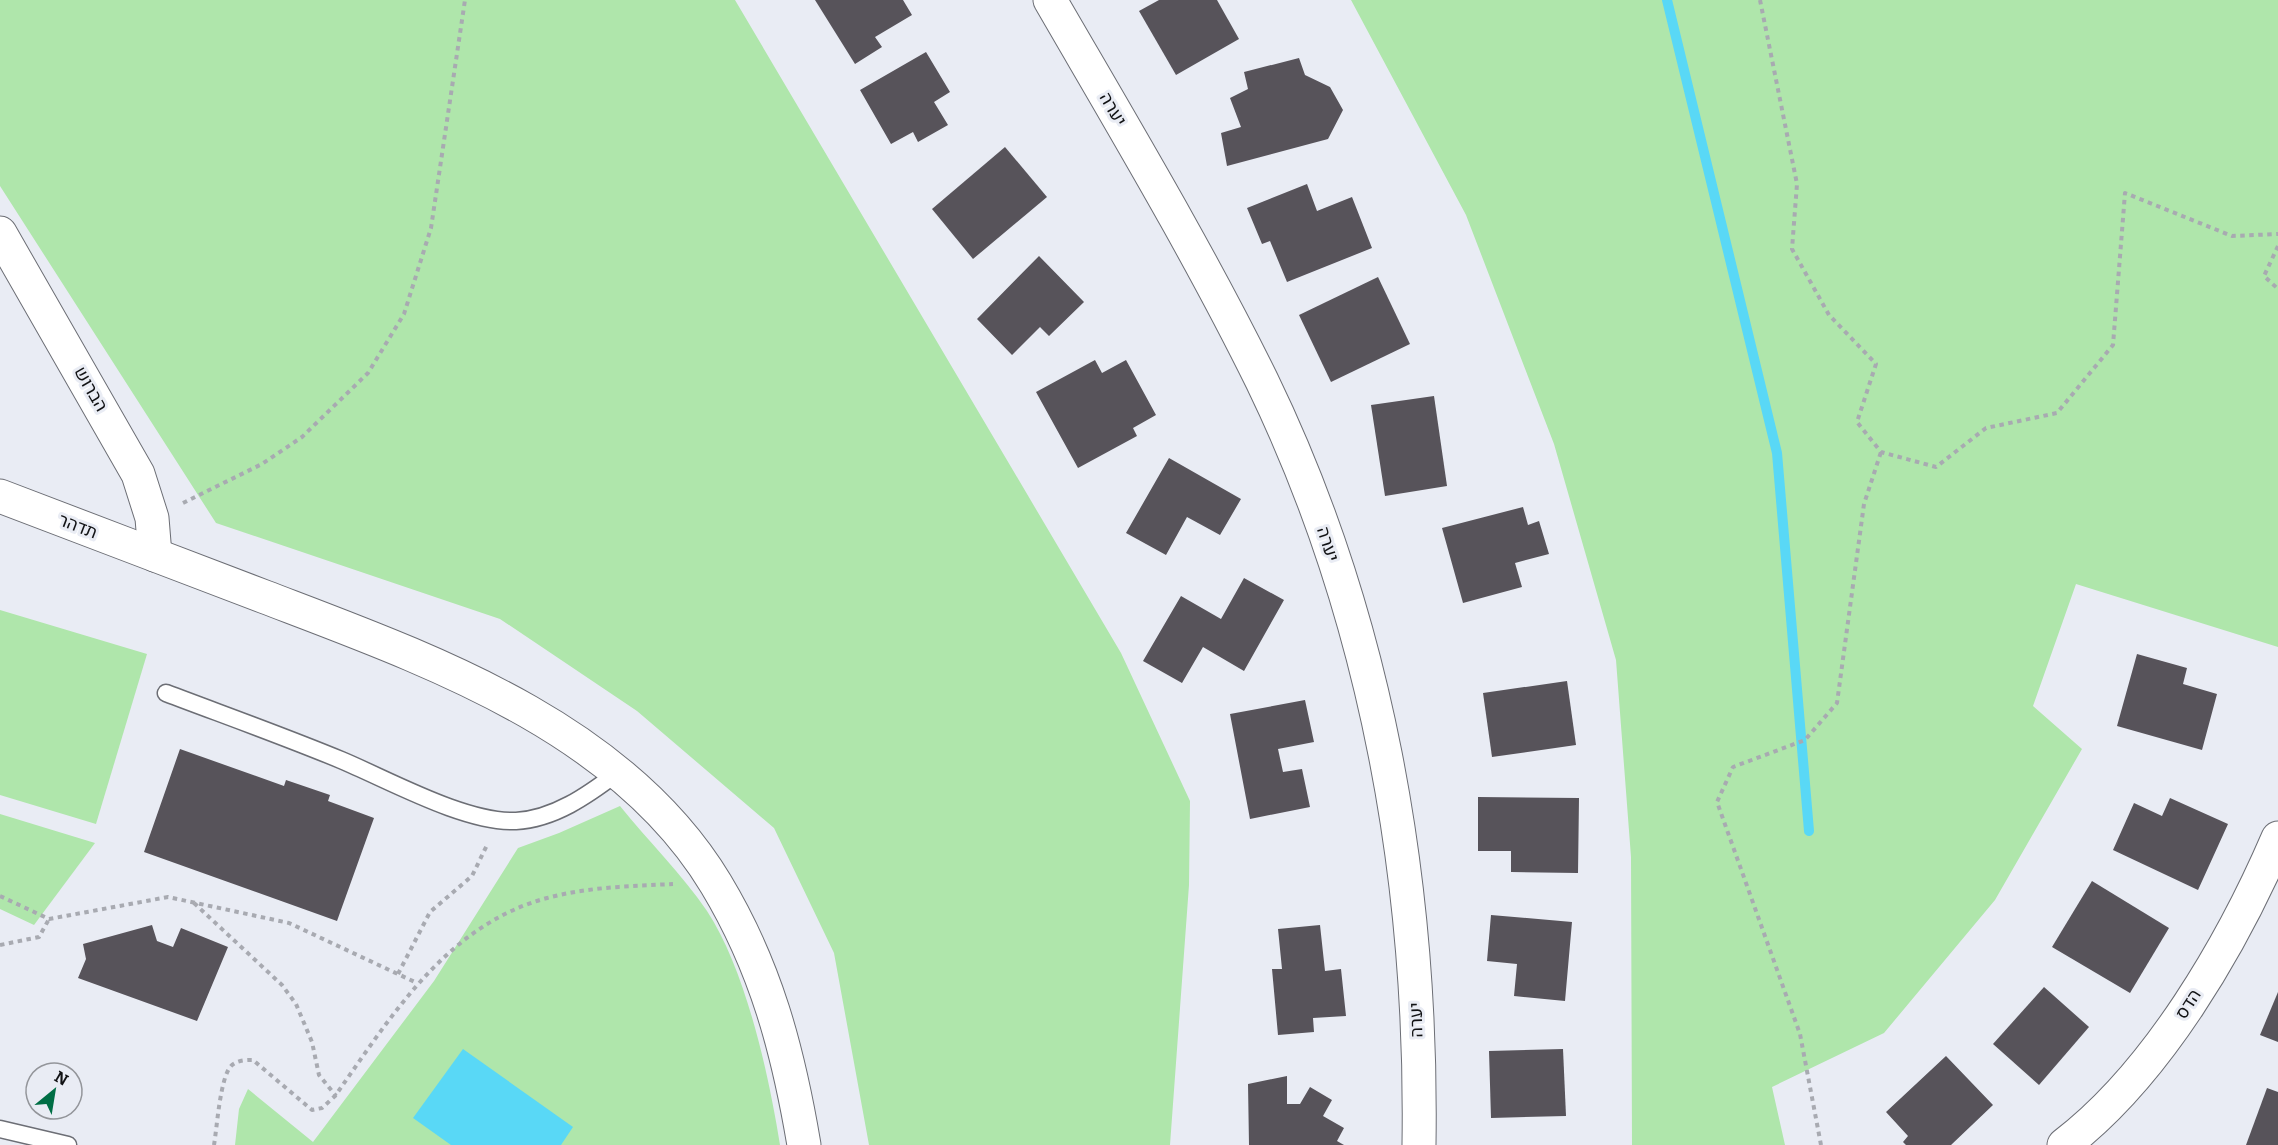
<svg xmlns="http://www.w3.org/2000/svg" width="2278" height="1145" font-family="Bitter,Heebo,serif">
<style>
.green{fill:#afe6ab}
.water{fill:#59d8f6}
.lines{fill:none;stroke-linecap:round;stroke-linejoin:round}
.stream{stroke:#59d8f6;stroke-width:10}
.building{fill:#57535a}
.service-casing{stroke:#6c6e75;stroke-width:19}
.minor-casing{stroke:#6c6e75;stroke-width:35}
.path{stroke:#a8aab1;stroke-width:4;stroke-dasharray:4.5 4.5;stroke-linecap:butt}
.service{stroke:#fff;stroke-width:16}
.minor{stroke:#fff;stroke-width:33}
.labels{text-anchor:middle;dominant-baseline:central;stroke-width:6;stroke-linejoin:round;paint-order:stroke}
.street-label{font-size:18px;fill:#111214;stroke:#e9ecf4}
</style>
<rect width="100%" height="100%" fill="#e9ecf4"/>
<g class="green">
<polygon points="0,0 735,0 1121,653 1190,801 1189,885 1170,1145 869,1145 834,953 774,828 637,711 500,619 216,523 0,186"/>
<polygon points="1351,0 2278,0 2278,647 2076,584 2033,706 2082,749 1995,900 1884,1033 1772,1087 1785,1145 1632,1145 1631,857 1616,660 1554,444 1466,215"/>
<polygon points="0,610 147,654 96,824 0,795"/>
<path d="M620 806C648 841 682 874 707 911 746 970 769 1076 780 1145H235L239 1109 248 1089 313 1142 434 981 518 848 559 833Z"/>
<polygon points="0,814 95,843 34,925 0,909"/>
</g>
<polygon class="water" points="463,1049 573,1127 561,1145 451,1145 413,1118"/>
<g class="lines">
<polyline class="stream" points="1667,0 1777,453 1809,831"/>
</g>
<g class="building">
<polygon points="815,0 903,0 912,15 875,37 882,47 855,64"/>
<polygon points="1159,0 1217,0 1239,39 1176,75 1139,11"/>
<polygon points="926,52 950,92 934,102 948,125 918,142 913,132 891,144 860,90"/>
<polygon points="1299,58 1305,75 1330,87 1343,110 1328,139 1227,166 1221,133 1241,127 1230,98 1248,89 1244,72"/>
<polygon points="1005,147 1047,197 973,259 932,209"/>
<polygon points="1307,184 1317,211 1352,197 1372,248 1287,282 1270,241 1262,244 1247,208"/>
<polygon points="1039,256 1084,302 1049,336 1040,327 1012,355 977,319"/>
<polygon points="1378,277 1410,344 1331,382 1299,315"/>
<polygon points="1095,360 1102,373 1126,360 1156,415 1133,428 1137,436 1078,468 1036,392"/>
<polygon points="1434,396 1447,486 1385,496 1371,405"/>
<polygon points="1169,458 1241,499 1220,535 1187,517 1166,555 1126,533"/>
<polygon points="1523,507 1528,525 1539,521 1549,554 1515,563 1522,587 1463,603 1442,528"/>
<polygon points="1244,578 1284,600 1244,671 1203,647 1182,683 1143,661 1181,596 1221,619"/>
<polygon points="2137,654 2187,668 2183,684 2217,694 2202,750 2117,726"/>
<polygon points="1567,681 1576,745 1492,757 1483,693"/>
<polygon points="1305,700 1314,742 1278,749 1283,772 1302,769 1310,807 1250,819 1230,714"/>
<polygon points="180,749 284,786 286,780 330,795 328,801 374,818 337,921 144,852"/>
<polygon points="1478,797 1579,798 1578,873 1511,872 1511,851 1478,851"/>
<polygon points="2170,798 2228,824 2198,890 2113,850 2134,803 2162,816"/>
<polygon points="2092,881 2169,928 2130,993 2052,947"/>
<polygon points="1491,915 1572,922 1565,1001 1514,996 1517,964 1487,961"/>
<polygon points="152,925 157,941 173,947 181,928 228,947 197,1021 78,978 86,959 83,944"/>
<polygon points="1320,925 1325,971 1341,969 1346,1016 1313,1018 1314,1032 1278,1035 1272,969 1282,969 1278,929"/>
<polygon points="2044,987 2089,1027 2039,1085 1993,1044"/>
<polygon points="2278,992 2278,1042 2260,1035"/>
<polygon points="1563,1049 1566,1116 1491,1118 1489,1051"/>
<polygon points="1946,1056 1993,1105 1951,1145 1906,1145 1903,1142 1908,1136 1886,1112"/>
<polygon points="1287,1076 1287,1104 1300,1104 1310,1087 1332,1100 1323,1116 1344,1128 1337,1141 1344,1145 1249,1145 1248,1084"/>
<polygon points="2267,1088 2278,1092 2278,1145 2246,1145"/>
</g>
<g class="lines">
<defs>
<g id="service">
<path d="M166 693C224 715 283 736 341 760 389 780 465 823 516 821 554 819 588 795 617 773"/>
<polyline points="0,1129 68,1145"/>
</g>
<g id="minor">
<path d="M1050 0C1123 126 1198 251 1262 381 1377 618 1423 884 1419 1145"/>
<polyline points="0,233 138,474 152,518 155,555"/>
<path d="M0 496C88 530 177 563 265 597 427 659 621 726 716 884 766 967 788 1050 804 1145"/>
<path d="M2064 1145C2157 1074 2232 945 2278 838"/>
</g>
</defs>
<use href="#service" class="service-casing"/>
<use href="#minor" class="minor-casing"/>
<g class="path">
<polyline points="1760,0 1797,184 1792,249 1829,315 1876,364 1857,422 1881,452 1936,467 1986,428 2057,413 2113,345 2125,193 2232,236 2278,234"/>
<polyline points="2278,246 2264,276 2278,289"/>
<polyline points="183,503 262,464 302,437 368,373 404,314 431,228 465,0"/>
<polyline points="0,896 49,919 168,897 289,923 417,983"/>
<polyline points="194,903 282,985 296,1004 312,1042 319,1075 336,1096"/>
<polyline points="0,945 39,937 49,919"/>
<polyline points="398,974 430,912 472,876 488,843"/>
<path d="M214 1145C217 1128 220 1078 231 1066 237 1060 246 1060 253 1060L312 1110 322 1108 335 1096C391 1017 446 925 547 898 588 887 631 886 673 884"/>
<polyline points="1821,1145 1800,1034 1717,802 1733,767 1805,740 1837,703 1864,504 1881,452"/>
</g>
<use href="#service" class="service"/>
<use href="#minor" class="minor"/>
</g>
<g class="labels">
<g class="street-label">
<text transform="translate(1113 109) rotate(60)">יערה</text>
<text transform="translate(91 389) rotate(60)">הברוש</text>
<text transform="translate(78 526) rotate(21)">תדהר</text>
<text transform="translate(1328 544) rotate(72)">יערה</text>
<text transform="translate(2188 1004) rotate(-57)">הדס</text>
<text transform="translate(1416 1020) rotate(-92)">יערה</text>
</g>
</g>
<g transform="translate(54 1091) rotate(30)"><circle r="28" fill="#e9ecf4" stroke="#93959a" stroke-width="1.5"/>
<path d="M0-4.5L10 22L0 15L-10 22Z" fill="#006e45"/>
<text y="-9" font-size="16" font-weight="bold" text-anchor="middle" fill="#111214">N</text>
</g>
</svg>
